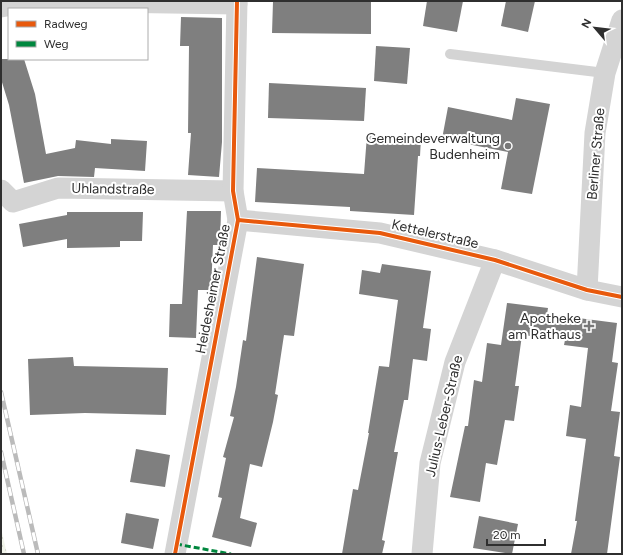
<svg xmlns="http://www.w3.org/2000/svg" width="623" height="555" font-family="Figtree,sans-serif">
<style>
.grass{fill:url(#grass-dots)}
.building{fill:#7f7f7f}
.lines{fill:none;stroke-linecap:round;stroke-linejoin:round}
.service{stroke:#d4d4d4;stroke-width:10}
.minor{stroke:#d4d4d4;stroke-width:21}
.rail-casing{stroke:#bbb;stroke-width:4.5}
.rail{stroke:#fff;stroke-width:3;stroke-dasharray:9;stroke-linecap:butt}
.quiet{stroke:#00873e;stroke-width:3;stroke-dasharray:6 3;stroke-linecap:butt}
.cycleway-casing{stroke:#fff;stroke-width:6}
.cycleway{stroke:#e8590c;stroke-width:4}
.poi-dot{fill:#787878;stroke:#fff;stroke-width:1.5}
.labels{text-anchor:middle;dominant-baseline:central;stroke-width:4;stroke-linejoin:round;paint-order:stroke}
.poi-label{font-size:14px;fill:#2f2f2f;stroke:#fff;text-anchor:end}
.street-label{font-size:14px;fill:#2f2f2f;stroke:#fff}
</style>
<defs>
<pattern id="grass-dots" width="8" height="8" patternUnits="userSpaceOnUse"><rect width="8" height="8" fill="#f2f5eb"/><path d="M2 2h.1M6 6h.1" fill="none" stroke="#d0d2ca" stroke-width="1.8" stroke-linecap="round"/></pattern>
</defs>
<rect width="100%" height="100%" fill="#fff"/>
<polygon class="grass" points="1,528 7,554 1,554"/>
<g class="building">
<polygon points="273,1 371,1 371,34 272,33"/>
<polygon points="427,1 463,1 457,32 423,26"/>
<polygon points="506,1 535,1 528,32 501,26"/>
<polygon points="181,17 222,18 222,142 219,177 188,175 191,133 188,133 189,46 180,46"/>
<polygon points="376,46 410,48 407,84 374,81"/>
<polygon points="1,59 24,59 35,94 46,154 75,148 76,140 111,144 111,139 147,141 145,171 95,168 94,177 58,176 24,183 9,105 1,79"/>
<polygon points="269,83 366,88 364,121 268,118"/>
<polygon points="516,98 550,104 532,194 501,189 508,152 442,139 448,107 512,120"/>
<polygon points="367,135 421,138 420,156 418,156 414,215 350,211 350,207 255,202 257,168 364,174"/>
<polygon points="187,211 221,211 220,245 213,245 211,290 198,290 196,338 169,337 170,304 182,304"/>
<polygon points="67,212 143,212 142,241 120,241 120,247 67,248 67,239 23,247 19,224 67,215"/>
<polygon points="257,257 304,264 294,336 284,335 275,394 278,395 273,422 262,467 250,464 240,518 257,523 251,547 212,537 222,498 218,497 226,458 223,457 234,417 230,416 236,387 243,340 246,341"/>
<polygon points="382,264 431,271 423,328 431,329 427,361 413,359 408,400 404,400 394,452 398,452 382,540 385,541 382,554 342,554 353,489 358,490 369,433 368,433 379,366 389,367 398,300 359,294 362,270 380,273"/>
<polygon points="507,303 548,308 547,314 617,323 612,362 618,363 611,411 620,412 614,456 620,457 607,554 571,554 577,521 575,521 586,439 566,436 570,405 581,407 588,348 564,345 565,340 522,335 515,386 519,386 514,421 505,420 497,465 486,463 480,502 450,497 465,426 468,426 474,380 482,382 487,343 501,345"/>
<polygon points="73,357 74,366 168,368 166,415 85,413 30,415 28,359"/>
<polygon points="136,449 170,455 165,487 130,482"/>
<polygon points="126,513 159,519 153,549 121,543"/>
<polygon points="479,516 518,524 512,554 473,548"/>
</g>
<g class="lines">
<polyline class="service" points="450,54 605,73"/>
<g class="minor">
<polyline points="1,7 36,1 237,4"/>
<polyline points="1,190 13,202 58,188 233,191"/>
<polyline points="238,220 380,233 495,260 587,290 622,297"/>
<polyline points="587,290 595,133 605,73 622,20"/>
<polyline points="175,554 238,220 233,191 237,1"/>
<polyline points="422,554 430,463 455,362 495,260"/>
</g>
<defs>
<g id="rail">
<polyline points="1,392 38,554"/>
<polyline points="1,452 24,554"/>
</g>
</defs>
<use href="#rail" class="rail-casing"/>
<use href="#rail" class="rail"/>
<polyline class="quiet" points="176,544 231,554"/>
<defs>
<g id="cycleway">
<polyline points="238,220 380,233 495,260 587,290 622,297"/>
<polyline points="175,554 238,220 233,191 237,1"/>
</g>
</defs>
<use href="#cycleway" class="cycleway-casing"/>
<use href="#cycleway" class="cycleway"/>
</g>
<g class="poi-dot">
<circle cx="508" cy="146" r="4"/>
<path d="M587 320h4v4h4v4h-4v4h-4v-4h-4v-4h4z"/>
</g>
<g class="labels">
<g class="poi-label">
<text x="500" y="138">Gemeindeverwaltung<tspan x="500" dy="16">Budenheim</tspan></text>
<text x="581" y="318">Apotheke<tspan x="581" dy="16">am Rathaus</tspan></text>
</g>
<g class="street-label">
<text transform="translate(596 154) rotate(-85)">Berliner Straße</text>
<text transform="translate(113 189) rotate(1)">Uhlandstraße</text>
<text transform="translate(435 234) rotate(13)">Kettelerstraße</text>
<text transform="translate(213 289) rotate(-79)">Heidesheimer Straße</text>
<text transform="translate(444 416) rotate(-77)">Julius-Leber-Straße</text>
</g>
</g>
<rect width="623" height="555" fill="none" stroke="#2f2f2f" stroke-width="4"/>
<rect x="8" y="8" width="140" height="52" fill="#ffffff" stroke="#acacac"/>
<rect x="16" y="21" width="20" height="6" fill="#e8590c" stroke="#acacac"/>
<text x="44" y="28" font-size="12" fill="#2f2f2f">Radweg</text>
<rect x="16" y="41" width="20" height="6" fill="#00873e" stroke="#acacac"/>
<text x="44" y="48" font-size="12" fill="#2f2f2f">Weg</text>
<g transform="translate(595 28) rotate(298)" stroke="#ffffff" stroke-width="3" paint-order="stroke">
<path d="M0-3L7 15L0 10L-7 15Z" fill="#2f2f2f"/>
<text y="-6" font-size="11" font-weight="bold" text-anchor="middle" fill="#2f2f2f">N</text>
</g>
<path d="M487 539v6h58v-6" fill="none" stroke="#2f2f2f" stroke-width="2"/>
<text x="493" y="539" font-size="12" fill="#2f2f2f" stroke="#ffffff" stroke-width="3" paint-order="stroke">20 m</text>
</svg>
